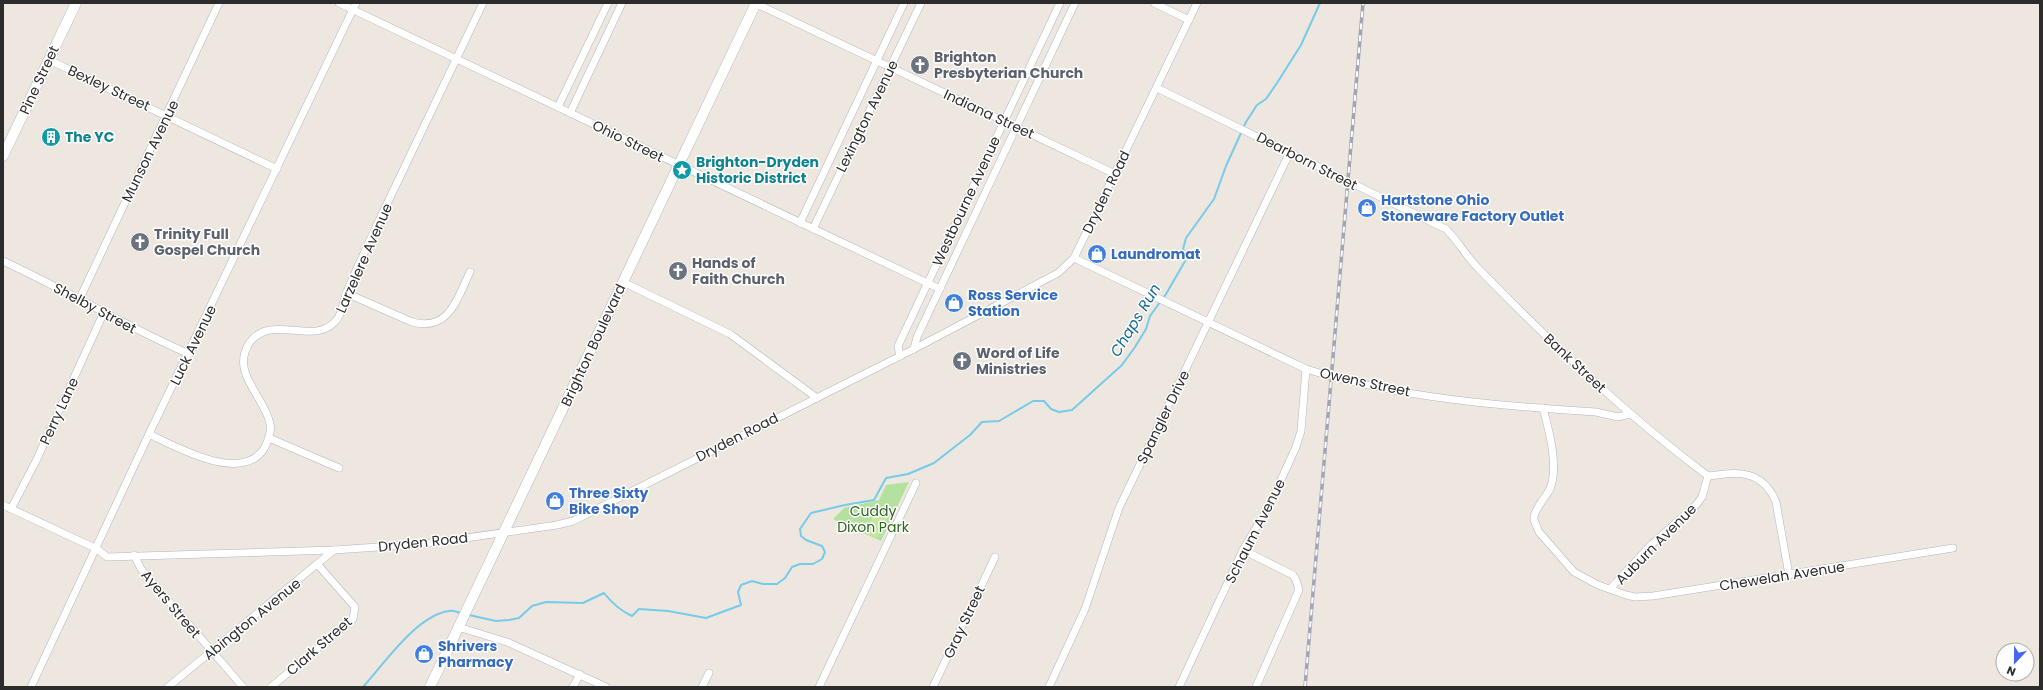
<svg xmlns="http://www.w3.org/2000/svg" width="2043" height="690" font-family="Poppins,sans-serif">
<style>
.green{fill:#b4e19e}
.pitch{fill:#c6e89a}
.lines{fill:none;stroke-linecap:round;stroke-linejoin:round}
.stream{stroke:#77cbea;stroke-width:2}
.street-casing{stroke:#b2b5bf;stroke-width:8}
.secondary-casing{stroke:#b2b5bf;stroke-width:11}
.street{stroke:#fff;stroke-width:7}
.secondary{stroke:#fff;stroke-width:10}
.rail-casing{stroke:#a2a4b5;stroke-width:3.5}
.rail{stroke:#fff;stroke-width:2;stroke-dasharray:6;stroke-linecap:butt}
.labels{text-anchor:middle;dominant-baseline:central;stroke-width:3;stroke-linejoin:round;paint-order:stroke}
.worship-label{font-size:14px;font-weight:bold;fill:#5b616d;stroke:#fff;text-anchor:start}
.street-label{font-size:14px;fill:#2c2c2c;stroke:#fff}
.culture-label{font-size:14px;font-weight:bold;fill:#0d838f;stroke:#fff;text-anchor:start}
.shop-label{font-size:14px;font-weight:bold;fill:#366cbe;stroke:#fff;text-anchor:start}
.park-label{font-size:14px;fill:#2c671e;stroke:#fff}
.water-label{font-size:15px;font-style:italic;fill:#136a99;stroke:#fff}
</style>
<rect width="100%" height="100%" fill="#ede7df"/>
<polygon class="green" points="909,482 881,541 833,519 844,508 879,500 886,485"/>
<polygon class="pitch" points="876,510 888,516 877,538 864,532"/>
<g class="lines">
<g class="stream">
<path d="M469 615 496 621 509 620 519 618 532 606 546 602 583 603 604 593C611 602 621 611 632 616L639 609 668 611 706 618 741 605 738 592 741 585 752 581 763 584H777L785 578 792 567 800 564H813L822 559 825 552 822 546 806 540 801 536 800 529 811 513 845 505 874 500 886 478 908 474 934 463 970 435 982 422 999 421 1033 401H1044L1051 409 1059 412 1072 410 1122 365 1135 347 1146 329 1150 316 1166 294 1188 256 1183 249 1186 238 1214 199 1226 166 1246 122 1257 105 1266 99 1277 83 1301 45 1320 3"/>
<path d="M363 687C384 664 417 615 449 611 452 610 457 612 461 613"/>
</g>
<defs>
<g id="street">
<polyline points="339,3 940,289"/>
<polyline points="755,3 1115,174"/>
<polyline points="1154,3 1189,20"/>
<polyline points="49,60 277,169"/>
<path d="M1157 88 1446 229C1458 241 1466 256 1478 268 1551 343 1625 414 1708 476"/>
<polyline points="558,107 608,3"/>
<polyline points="570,113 622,3"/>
<polyline points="800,223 904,3"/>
<polyline points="813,229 921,3"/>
<path d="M1074 258 1306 369C1400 398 1499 406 1596 412L1618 417 1630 414"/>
<path d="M3 261C66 290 125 326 189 354"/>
<polyline points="623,282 730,334 817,398"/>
<path d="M346 293 412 322C449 332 457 299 470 272"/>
<polyline points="80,298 219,3"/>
<polyline points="914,349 917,337 1075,3"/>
<polyline points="900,356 898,346 1060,3"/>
<path d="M1543 408C1549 430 1559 467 1550 489 1545 498 1537 506 1534 516V520L1539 532 1574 572 1598 585 1626 595 1635 597 1653 596 1953 548"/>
<path d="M149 434C176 447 244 485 265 447 268 440 272 432 270 424 265 396 229 373 250 342 272 312 317 349 338 318 343 310 343 301 347 292 355 271 366 250 375 229 411 154 447 78 483 3"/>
<polyline points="269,438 339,468"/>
<path d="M1708 476C1738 472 1762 469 1776 502L1789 575"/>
<polyline points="3,505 97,549 107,557 334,550 423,544 557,525 573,521 914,349 1058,273 1074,258 1197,3"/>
<polyline points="11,509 36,461 104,312"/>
<polyline points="1243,550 1293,575 1296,580 1299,590 1256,687"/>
<polyline points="134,555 141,569 243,687"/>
<polyline points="1610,589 1652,544 1696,505 1702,497 1708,476"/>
<polyline points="458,627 507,642 606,687"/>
<polyline points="31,687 149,434 356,3"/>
<polyline points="168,687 334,550"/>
<polyline points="271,687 353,619 355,607 318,565"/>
<polyline points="573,687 580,674"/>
<polyline points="702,687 709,673"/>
<polyline points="819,687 916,483"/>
<polyline points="933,687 995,557"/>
<polyline points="1049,687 1085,609 1119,508 1290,152"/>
<polyline points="1179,687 1243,550 1270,504 1296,447 1301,431 1306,369"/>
</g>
<g id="secondary">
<polyline points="3,156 76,3"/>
<polyline points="430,687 756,3"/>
</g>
</defs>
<use href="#street" class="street-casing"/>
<use href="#secondary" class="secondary-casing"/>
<use href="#street" class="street"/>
<use href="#secondary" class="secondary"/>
<defs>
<polyline id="rail" points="1305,687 1363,3"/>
</defs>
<use href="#rail" class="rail-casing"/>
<use href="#rail" class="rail"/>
</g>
<defs>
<symbol id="church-disc" viewBox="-11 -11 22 22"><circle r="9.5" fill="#6b7280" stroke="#fff"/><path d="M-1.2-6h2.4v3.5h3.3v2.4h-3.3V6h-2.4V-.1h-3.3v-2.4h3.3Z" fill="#fff"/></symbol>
<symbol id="building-disc" viewBox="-11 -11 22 22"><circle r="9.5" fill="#0f9aa8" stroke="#fff"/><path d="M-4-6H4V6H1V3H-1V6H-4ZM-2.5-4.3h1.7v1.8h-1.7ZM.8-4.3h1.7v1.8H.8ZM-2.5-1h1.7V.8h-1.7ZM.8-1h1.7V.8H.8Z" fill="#fff"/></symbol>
<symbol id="sight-disc" viewBox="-11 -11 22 22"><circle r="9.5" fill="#0f9aa8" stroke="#fff"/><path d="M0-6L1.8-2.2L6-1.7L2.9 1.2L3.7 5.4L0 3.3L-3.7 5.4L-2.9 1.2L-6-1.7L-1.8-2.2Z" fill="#fff"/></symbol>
<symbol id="shop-disc" viewBox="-11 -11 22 22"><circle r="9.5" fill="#3f7fe0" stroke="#fff"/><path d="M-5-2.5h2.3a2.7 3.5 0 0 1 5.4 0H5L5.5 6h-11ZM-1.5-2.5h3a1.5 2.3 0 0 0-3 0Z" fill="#fff"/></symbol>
</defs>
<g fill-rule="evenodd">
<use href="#church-disc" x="909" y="54" width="22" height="22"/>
<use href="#building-disc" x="40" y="126" width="22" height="22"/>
<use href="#sight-disc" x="671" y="159" width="22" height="22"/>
<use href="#shop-disc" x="1356" y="197" width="22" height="22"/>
<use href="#church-disc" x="129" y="231" width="22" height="22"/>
<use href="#shop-disc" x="1086" y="243" width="22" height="22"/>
<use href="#church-disc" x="667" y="260" width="22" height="22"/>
<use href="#shop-disc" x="943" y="292" width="22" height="22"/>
<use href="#church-disc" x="951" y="350" width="22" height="22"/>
<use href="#shop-disc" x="544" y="490" width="22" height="22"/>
<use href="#shop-disc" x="413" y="643" width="22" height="22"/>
</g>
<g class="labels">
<g class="worship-label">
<text x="934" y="57">Brighton<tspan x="934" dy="16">Presbyterian Church</tspan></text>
<text x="154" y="234">Trinity Full<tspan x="154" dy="16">Gospel Church</tspan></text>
<text x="692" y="263">Hands of<tspan x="692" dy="16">Faith Church</tspan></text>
<text x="976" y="353">Word of Life<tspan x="976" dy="16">Ministries</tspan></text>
</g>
<g class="street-label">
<text transform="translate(39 80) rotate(-65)">Pine Street</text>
<text transform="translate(109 88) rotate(25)">Bexley Street</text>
<text transform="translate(989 114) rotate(25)">Indiana Street</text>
<text transform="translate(867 116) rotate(-64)">Lexington Avenue</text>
<text transform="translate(628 141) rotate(26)">Ohio Street</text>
<text transform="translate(150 151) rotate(-64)">Munson Avenue</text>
<text transform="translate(1307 161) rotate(27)">Dearborn Street</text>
<text transform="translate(1106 192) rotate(-64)">Dryden Road</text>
<text transform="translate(966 201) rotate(-65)">Westbourne Avenue</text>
<text transform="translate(364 258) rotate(-66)">Larzelere Avenue</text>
<text transform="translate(95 308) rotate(28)">Shelby Street</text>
<text transform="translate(193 345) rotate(-64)">Luck Avenue</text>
<text transform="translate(593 345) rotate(-65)">Brighton Boulevard</text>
<text transform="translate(1575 363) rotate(43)">Bank Street</text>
<text transform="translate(1365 382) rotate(12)">Owens Street</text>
<text transform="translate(59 411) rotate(-65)">Perry Lane</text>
<text transform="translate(1163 417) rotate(-64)">Spangler Drive</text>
<text transform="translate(737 437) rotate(-27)">Dryden Road</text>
<text transform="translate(1255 531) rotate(-63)">Schaum Avenue</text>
<text transform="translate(423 542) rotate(-6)">Dryden Road</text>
<text transform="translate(1656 544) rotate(-45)">Auburn Avenue</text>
<text transform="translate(1782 576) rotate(-9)">Chewelah Avenue</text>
<text transform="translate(171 604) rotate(50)">Ayers Street</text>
<text transform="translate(252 619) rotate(-39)">Abington Avenue</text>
<text transform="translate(964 622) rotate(-65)">Gray Street</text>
<text transform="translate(319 646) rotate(-41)">Clark Street</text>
</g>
<g class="culture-label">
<text x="65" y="137">The YC</text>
<text x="696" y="162">Brighton-Dryden<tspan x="696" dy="16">Historic District</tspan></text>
</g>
<g class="shop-label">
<text x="1381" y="200">Hartstone Ohio<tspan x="1381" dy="16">Stoneware Factory Outlet</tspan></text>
<text x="1111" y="254">Laundromat</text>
<text x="968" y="295">Ross Service<tspan x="968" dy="16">Station</tspan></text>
<text x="569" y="493">Three Sixty<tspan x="569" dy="16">Bike Shop</tspan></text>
<text x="438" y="646">Shrivers<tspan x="438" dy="16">Pharmacy</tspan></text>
</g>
<g class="park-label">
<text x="873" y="511">Cuddy<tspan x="873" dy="16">Dixon Park</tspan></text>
</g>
<g class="water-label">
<text transform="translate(1135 320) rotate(-59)">Chaps Run</text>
</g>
</g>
<rect width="2043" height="690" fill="none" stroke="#2c2c2c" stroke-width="8"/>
<g transform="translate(2015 662) rotate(202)"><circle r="19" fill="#ffffff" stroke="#ababab"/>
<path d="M0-3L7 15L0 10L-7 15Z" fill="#4665f3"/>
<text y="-6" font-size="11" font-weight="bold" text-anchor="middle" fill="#2c2c2c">N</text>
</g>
</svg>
